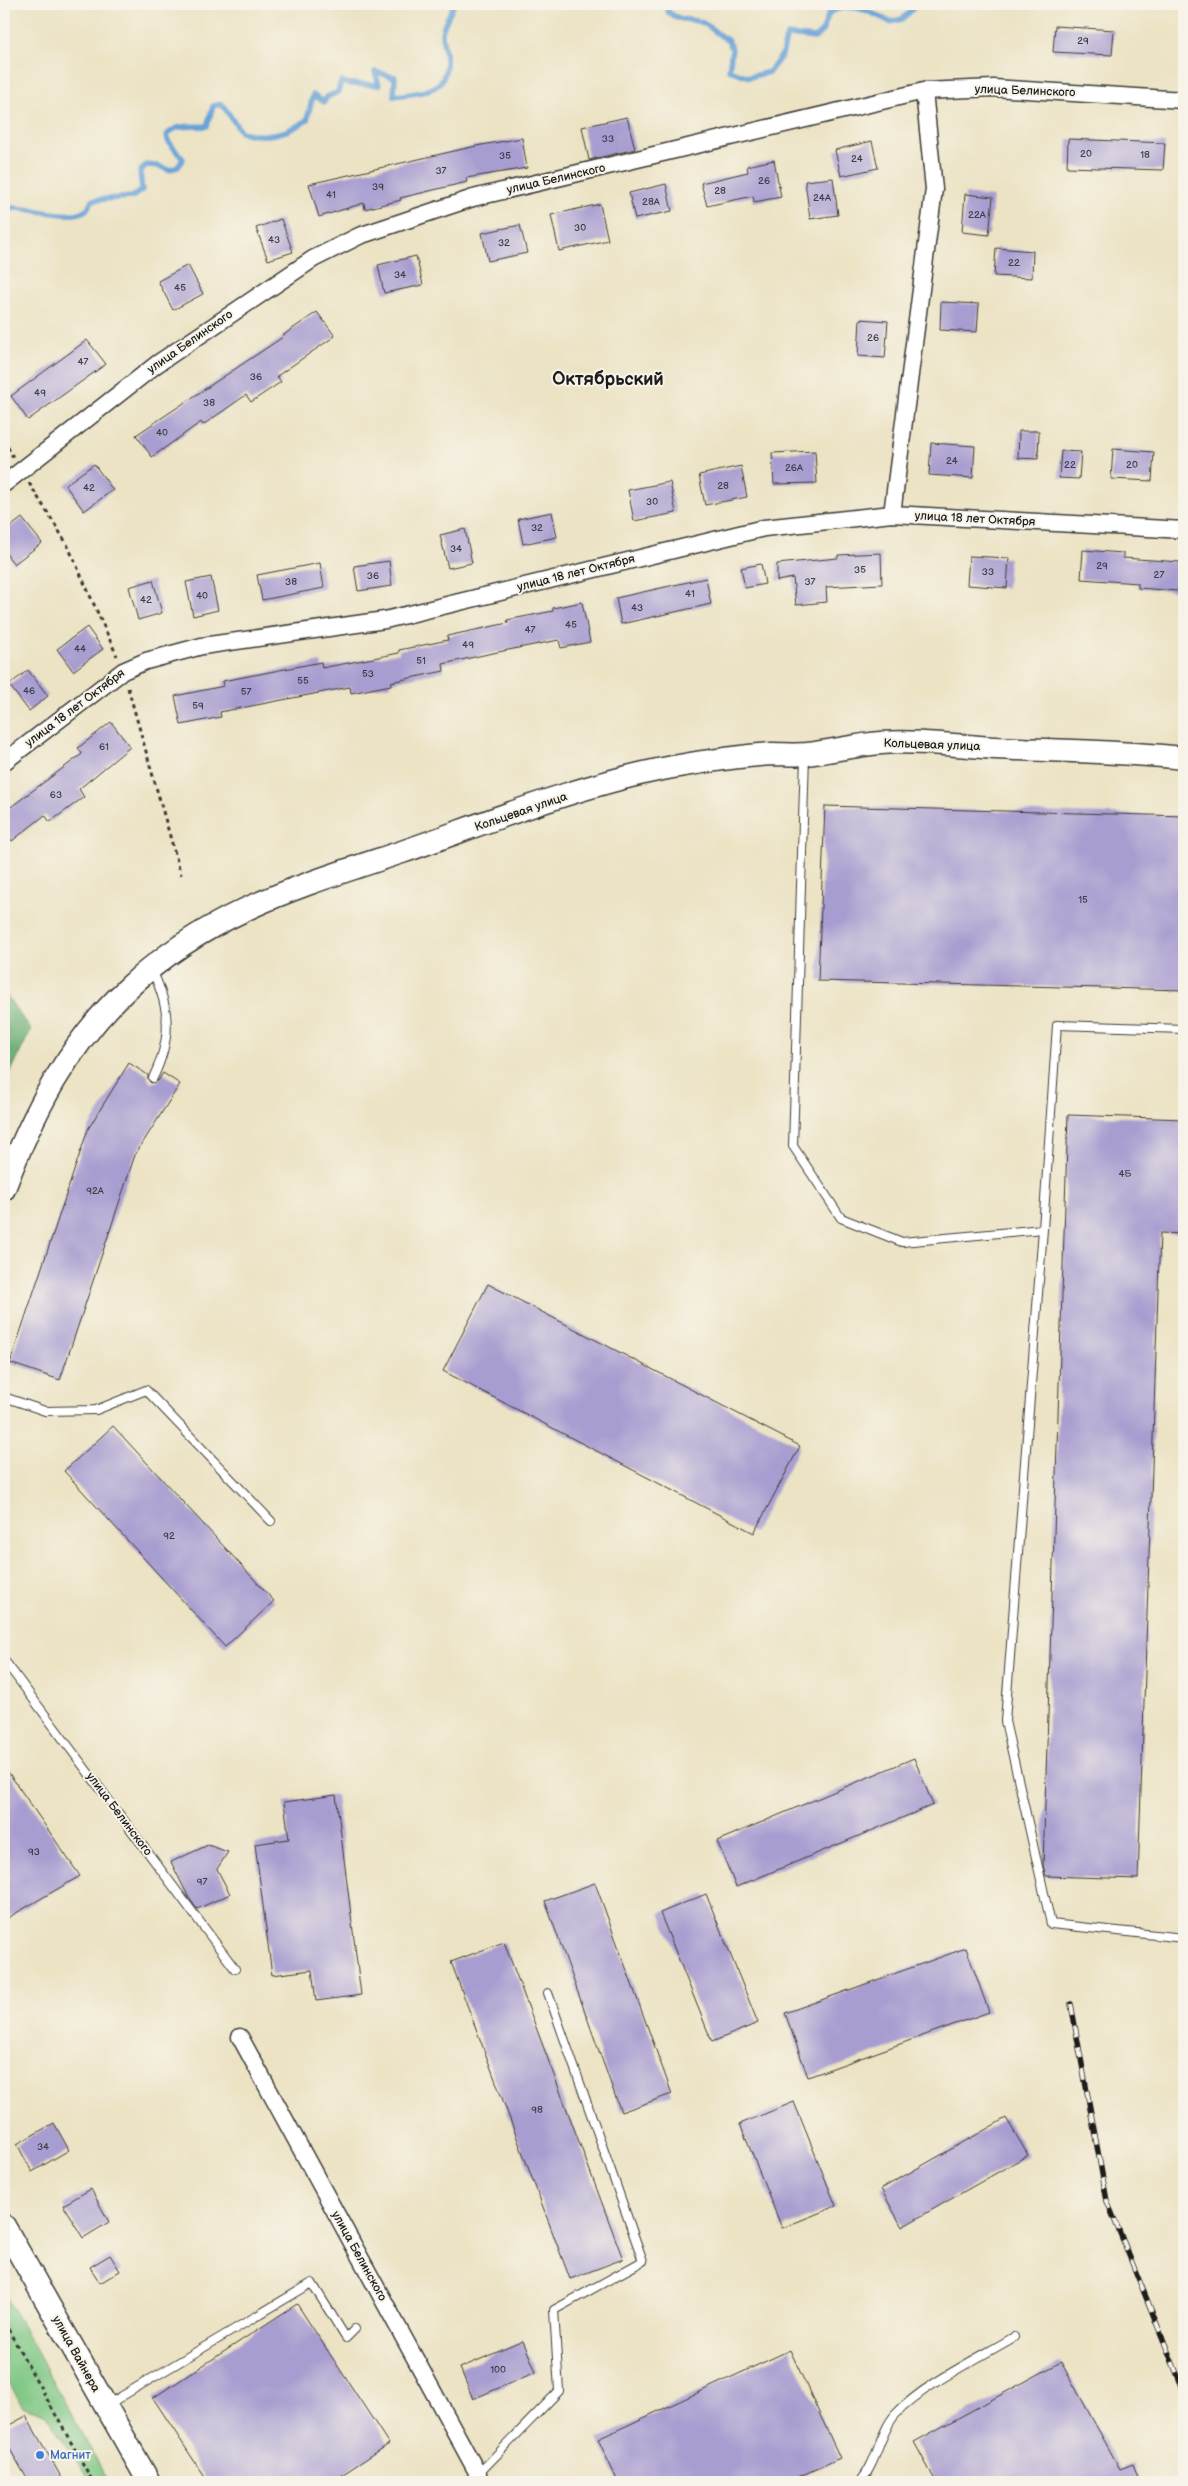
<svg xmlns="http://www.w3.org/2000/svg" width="1188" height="2486" font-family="'Balsamiq Sans',sans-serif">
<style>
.green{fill:#7ec784;stroke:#4d7250}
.forest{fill:#66ac72;stroke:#416447}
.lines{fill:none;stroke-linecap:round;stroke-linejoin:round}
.stream{stroke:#67a2d7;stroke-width:5.5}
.building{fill:#a89dd0}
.lane-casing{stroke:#3b3a35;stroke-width:10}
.street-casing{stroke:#3b3a35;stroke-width:19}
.secondary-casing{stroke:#3b3a35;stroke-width:25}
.path{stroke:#3b3a35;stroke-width:3;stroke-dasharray:4 4;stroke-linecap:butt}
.lane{stroke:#fff;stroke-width:8}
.street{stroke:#fff;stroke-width:16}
.secondary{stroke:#fff;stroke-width:22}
.rail-casing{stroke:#1c1c1c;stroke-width:5.5}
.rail{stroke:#f7f3e8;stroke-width:4;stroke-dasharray:11;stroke-linecap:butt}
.shop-dot{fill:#3f7fe0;stroke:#f7f3e8;stroke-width:2}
.labels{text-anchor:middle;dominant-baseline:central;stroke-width:4;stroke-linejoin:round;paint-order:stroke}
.number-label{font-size:10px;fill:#3f3c49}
.street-label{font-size:12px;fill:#1c1c1c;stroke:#f7f3e8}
.shop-label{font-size:12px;fill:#366cbe;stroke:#f7f3e8;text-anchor:start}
.district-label{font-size:18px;font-weight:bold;fill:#1c1c1c;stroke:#f7f3e8}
</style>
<rect width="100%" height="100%" fill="#f7f3e8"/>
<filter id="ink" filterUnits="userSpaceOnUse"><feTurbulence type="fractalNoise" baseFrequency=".02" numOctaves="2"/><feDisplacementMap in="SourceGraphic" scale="10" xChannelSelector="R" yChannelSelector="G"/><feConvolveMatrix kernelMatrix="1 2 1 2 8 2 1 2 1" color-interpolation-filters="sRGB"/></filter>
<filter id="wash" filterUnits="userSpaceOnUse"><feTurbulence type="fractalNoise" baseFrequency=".0096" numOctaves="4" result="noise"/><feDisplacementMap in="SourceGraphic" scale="20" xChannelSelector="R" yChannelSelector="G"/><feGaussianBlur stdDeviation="1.12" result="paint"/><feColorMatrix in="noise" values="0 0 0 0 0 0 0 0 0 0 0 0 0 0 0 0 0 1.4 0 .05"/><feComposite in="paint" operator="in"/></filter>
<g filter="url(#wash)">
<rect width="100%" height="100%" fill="#ece3c4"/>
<polygon class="green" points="4,2293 109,2482 90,2482 47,2415 22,2406 4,2373"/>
<polygon class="forest" points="4,992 31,1030 4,1086"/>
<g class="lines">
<g class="stream">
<path d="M667 4 668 12C681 22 688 18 701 22 711 26 718 36 728 40L732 49 729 70 749 77 769 72 782 55 787 35 815 38 823 30 829 13C852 1 869 11 890 22L902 19 912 10 913 4"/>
<path d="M4 216 12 208C28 207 74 221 86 210 89 207 90 203 93 200L132 197 142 190 140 172 146 165 158 166 169 170 178 167 183 159 168 141 167 135C177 123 192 127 207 126L213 106 222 104 241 132C265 139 287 134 307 120L313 95 324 102 327 97 338 92 341 82C354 86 365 83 379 85L375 72 395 77 394 96C424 92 449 93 446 56 445 49 442 40 442 33 443 24 451 12 454 4"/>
</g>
</g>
<g id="blocks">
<g class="building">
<polygon points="1055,26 1114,30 1112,55 1053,52"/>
<polygon points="627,117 635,149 589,160 582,127"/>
<polygon points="522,138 527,168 466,178 467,182 400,198 401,200 365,209 364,203 319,217 309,184 476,146"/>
<polygon points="1068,139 1165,143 1163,170 1067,167"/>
<polygon points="872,141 878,168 841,176 835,150"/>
<polygon points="774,160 781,197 754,202 753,196 707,206 701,183 748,172 747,166"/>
<polygon points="833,178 838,215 810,219 805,181"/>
<polygon points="666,184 672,211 635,219 629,193"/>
<polygon points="965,194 993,197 989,235 962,232"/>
<polygon points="600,204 608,240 559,251 551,215"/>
<polygon points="281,219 293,252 268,260 256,228"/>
<polygon points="520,225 527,253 488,261 482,233"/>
<polygon points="996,248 1033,251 1032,278 994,276"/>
<polygon points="416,256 423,285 384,293 378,265"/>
<polygon points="188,265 203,294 173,310 158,281"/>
<polygon points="941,302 979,304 977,332 940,330"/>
<polygon points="317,312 335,336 277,376 281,382 251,402 246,395 203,425 201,422 152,457 136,435 283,337 282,336"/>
<polygon points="860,319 888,321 885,358 858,356"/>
<polygon points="87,340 106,364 28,420 11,396"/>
<polygon points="1019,431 1039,431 1038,459 1018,458"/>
<polygon points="931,443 975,446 973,478 929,475"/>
<polygon points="1113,449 1154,452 1152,481 1111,479"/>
<polygon points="815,451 817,483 774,484 772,453"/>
<polygon points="1061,451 1081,452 1079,479 1059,478"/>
<polygon points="94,464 113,490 84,511 65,485"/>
<polygon points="741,466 747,497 705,505 699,475"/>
<polygon points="670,482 676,513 634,521 628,490"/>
<polygon points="552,512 557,537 523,544 518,519"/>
<polygon points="22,518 42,543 14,564 4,551 4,532"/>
<polygon points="465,529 472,563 448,568 440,535"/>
<polygon points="1083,550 1123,553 1123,558 1180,562 1178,591 1138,588 1138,583 1081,579"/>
<polygon points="881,553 882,584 826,587 827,602 796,605 793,578 777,581 777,564 838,558 838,555"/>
<polygon points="969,556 1009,558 1007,588 967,585"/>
<polygon points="389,561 392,586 358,591 354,566"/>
<polygon points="320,563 324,588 262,600 257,575"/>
<polygon points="761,564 765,584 745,588 741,568"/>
<polygon points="211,577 218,610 193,616 186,582"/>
<polygon points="706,578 711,604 621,624 616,598"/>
<polygon points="153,580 162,613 138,620 129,587"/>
<polygon points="582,602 590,642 561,648 559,640 488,654 443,664 444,671 391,682 391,685 351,693 350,687 220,712 221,717 181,725 175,696 224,686 223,681 321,662 322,668 399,653 399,650 448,640 447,636 508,623 507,620 553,611 553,608"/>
<polygon points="87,627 103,649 73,671 57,649"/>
<polygon points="28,670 48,696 29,711 9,685"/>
<polygon points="111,722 130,747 79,789 84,797 50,822 45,815 12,841 4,830 4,812 82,754 78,748"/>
<polygon points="825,806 1184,816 1184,990 818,981"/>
<polygon points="129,1063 148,1075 148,1079 151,1083 158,1081 163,1073 180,1084 135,1155 60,1380 10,1363 88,1129"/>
<polygon points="1068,1115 1184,1119 1184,1234 1160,1233 1138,1879 1046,1876 1043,1865"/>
<polygon points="488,1284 800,1446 754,1533 443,1371"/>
<polygon points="113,1426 274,1601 225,1647 64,1471"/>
<polygon points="914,1758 933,1805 736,1887 717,1841"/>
<polygon points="4,1766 80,1876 4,1920"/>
<polygon points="336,1795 361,1995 316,2001 312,1970 272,1975 255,1844 289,1839 284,1802"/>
<polygon points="208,1845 228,1852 217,1869 230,1894 197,1909 189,1898 171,1862"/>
<polygon points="595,1883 672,2094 621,2112 545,1901"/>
<polygon points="706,1894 758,2023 712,2042 660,1913"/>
<polygon points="504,1942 623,2259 570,2279 451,1962"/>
<polygon points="966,1948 989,2012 808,2077 785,2013"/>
<polygon points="794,2102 836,2206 782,2228 740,2124"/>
<polygon points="1006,2118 1028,2155 902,2227 881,2189"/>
<polygon points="54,2123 69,2150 32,2172 17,2144"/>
<polygon points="91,2189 109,2222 83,2238 63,2205"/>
<polygon points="110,2255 120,2271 100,2283 90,2267"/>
<polygon points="297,2304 389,2444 331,2482 208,2482 153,2398"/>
<polygon points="523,2341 536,2372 473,2399 460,2368"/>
<polygon points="790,2350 840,2458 787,2482 618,2482 598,2439"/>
<polygon points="1061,2362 1120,2469 1133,2464 1140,2482 936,2482 914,2442"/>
<polygon points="26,2416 64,2482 29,2482 4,2439 4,2428"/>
</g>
</g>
</g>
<g filter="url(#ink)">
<use href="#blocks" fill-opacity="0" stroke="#3b3a35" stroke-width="1"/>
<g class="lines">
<defs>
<g id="lane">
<polyline points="805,756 793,1146 841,1218 902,1242 1043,1229 1057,1025 1184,1029"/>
<path d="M152 970C171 1010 172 1038 153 1078"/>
<polyline points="1043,1229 1005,1721 1051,1924 1184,1938"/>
<polyline points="4,1397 45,1411 96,1410 146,1390 271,1521"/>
<polyline points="4,1660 235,1969"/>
<polyline points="107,2405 312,2283 346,2338 355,2329"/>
<polyline points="465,2482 478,2474 559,2391 554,2310 643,2261 548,1993"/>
<path d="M860 2482C877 2463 880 2432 895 2415 922 2385 979 2358 1014 2337"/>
</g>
<g id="street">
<polyline points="4,484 157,364 313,259 359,236 473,198 924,91 994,88 1184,100"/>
<polyline points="892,514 934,189 924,91"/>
<polyline points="4,762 123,671 146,661 202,646 385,620 764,528 892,514 1184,530"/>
<polyline points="240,2037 478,2474"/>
</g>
<g id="secondary">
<path d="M4 1189C32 1114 68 1044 127 989 208 912 300 886 402 852 488 822 584 783 673 767 706 761 740 756 773 754 785 754 796 755 807 754 832 751 856 745 881 743 914 740 960 746 995 748 1058 751 1122 751 1184 758"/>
<polyline points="4,2226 149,2482"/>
</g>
</defs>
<use href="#lane" class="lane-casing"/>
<use href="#street" class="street-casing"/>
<use href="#secondary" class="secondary-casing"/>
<g class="path">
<polyline points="4,440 13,457"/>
<polyline points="29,483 67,544 117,656"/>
<polyline points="128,688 181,875"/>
<polyline points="4,2322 93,2482"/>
</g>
<use href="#lane" class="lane"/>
<use href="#street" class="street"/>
<use href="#secondary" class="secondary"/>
<defs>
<polyline id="rail" points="1071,2004 1107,2201 1184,2391"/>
</defs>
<use href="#rail" class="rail-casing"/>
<use href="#rail" class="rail"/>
</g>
</g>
<circle class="shop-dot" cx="40" cy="2455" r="5"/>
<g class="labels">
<g class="number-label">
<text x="1083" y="41">29</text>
<text x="608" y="139">33</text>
<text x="1086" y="154">20</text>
<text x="1145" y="155">18</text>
<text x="505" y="156">35</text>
<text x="857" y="159">24</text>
<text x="441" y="171">37</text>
<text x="764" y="181">26</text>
<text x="378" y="187">39</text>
<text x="720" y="191">28</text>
<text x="331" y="195">41</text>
<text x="822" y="198">24А</text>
<text x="651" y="202">28А</text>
<text x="977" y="215">22А</text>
<text x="580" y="228">30</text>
<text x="274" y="240">43</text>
<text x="504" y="243">32</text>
<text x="1014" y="263">22</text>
<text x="400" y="275">34</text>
<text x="180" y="288">45</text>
<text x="873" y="338">26</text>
<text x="83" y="362">47</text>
<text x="256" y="377">36</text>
<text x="40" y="393">49</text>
<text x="209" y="403">38</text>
<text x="162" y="433">40</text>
<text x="952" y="461">24</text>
<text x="1070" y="465">22</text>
<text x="1132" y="465">20</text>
<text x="794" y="468">26А</text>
<text x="723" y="486">28</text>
<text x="89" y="488">42</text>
<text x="652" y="502">30</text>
<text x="537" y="528">32</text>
<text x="456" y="549">34</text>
<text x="1102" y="566">29</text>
<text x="860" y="570">35</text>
<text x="988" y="572">33</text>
<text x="1159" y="575">27</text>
<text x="373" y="576">36</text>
<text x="291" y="582">38</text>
<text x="810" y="582">37</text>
<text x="690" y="594">41</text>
<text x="202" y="596">40</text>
<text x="146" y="600">42</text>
<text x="637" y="608">43</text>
<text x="571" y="625">45</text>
<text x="530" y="630">47</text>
<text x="468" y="645">49</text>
<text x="80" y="649">44</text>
<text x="421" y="661">51</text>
<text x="368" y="674">53</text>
<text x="303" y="681">55</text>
<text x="29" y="691">46</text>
<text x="246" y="692">57</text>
<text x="198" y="706">59</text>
<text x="104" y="747">61</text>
<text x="56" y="795">63</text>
<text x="1083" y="900">15</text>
<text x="1125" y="1174">4Б</text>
<text x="95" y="1191">92А</text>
<text x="169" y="1536">92</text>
<text x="34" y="1852">93</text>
<text x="202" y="1882">97</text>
<text x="537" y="2110">98</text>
<text x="43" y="2147">34</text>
<text x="498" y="2370">100</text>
</g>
<g class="street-label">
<text transform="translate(1025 91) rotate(2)">улица Белинского</text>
<text transform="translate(556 179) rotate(-13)">улица Белинского</text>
<text transform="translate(190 342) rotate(-35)">улица Белинского</text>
<text transform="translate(975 519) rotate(3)">улица 18 лет Октября</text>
<text transform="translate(576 573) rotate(-14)">улица 18 лет Октября</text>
<text transform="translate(75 708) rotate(-37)">улица 18 лет Октября</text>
<text transform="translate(932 745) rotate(2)">Кольцевая улица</text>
<text transform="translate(521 812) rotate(-19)">Кольцевая улица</text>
<text transform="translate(119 1814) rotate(53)">улица Белинского</text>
<text transform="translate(359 2256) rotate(61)">улица Белинского</text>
<text transform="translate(76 2354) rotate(61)">улица Вайнера</text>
</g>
<g class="shop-label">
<text x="50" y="2455">Магнит</text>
</g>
<g class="district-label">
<text x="608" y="379">Октябрьский</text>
</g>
</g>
<rect width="1188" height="2486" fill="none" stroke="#f7f3e8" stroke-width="20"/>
</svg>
